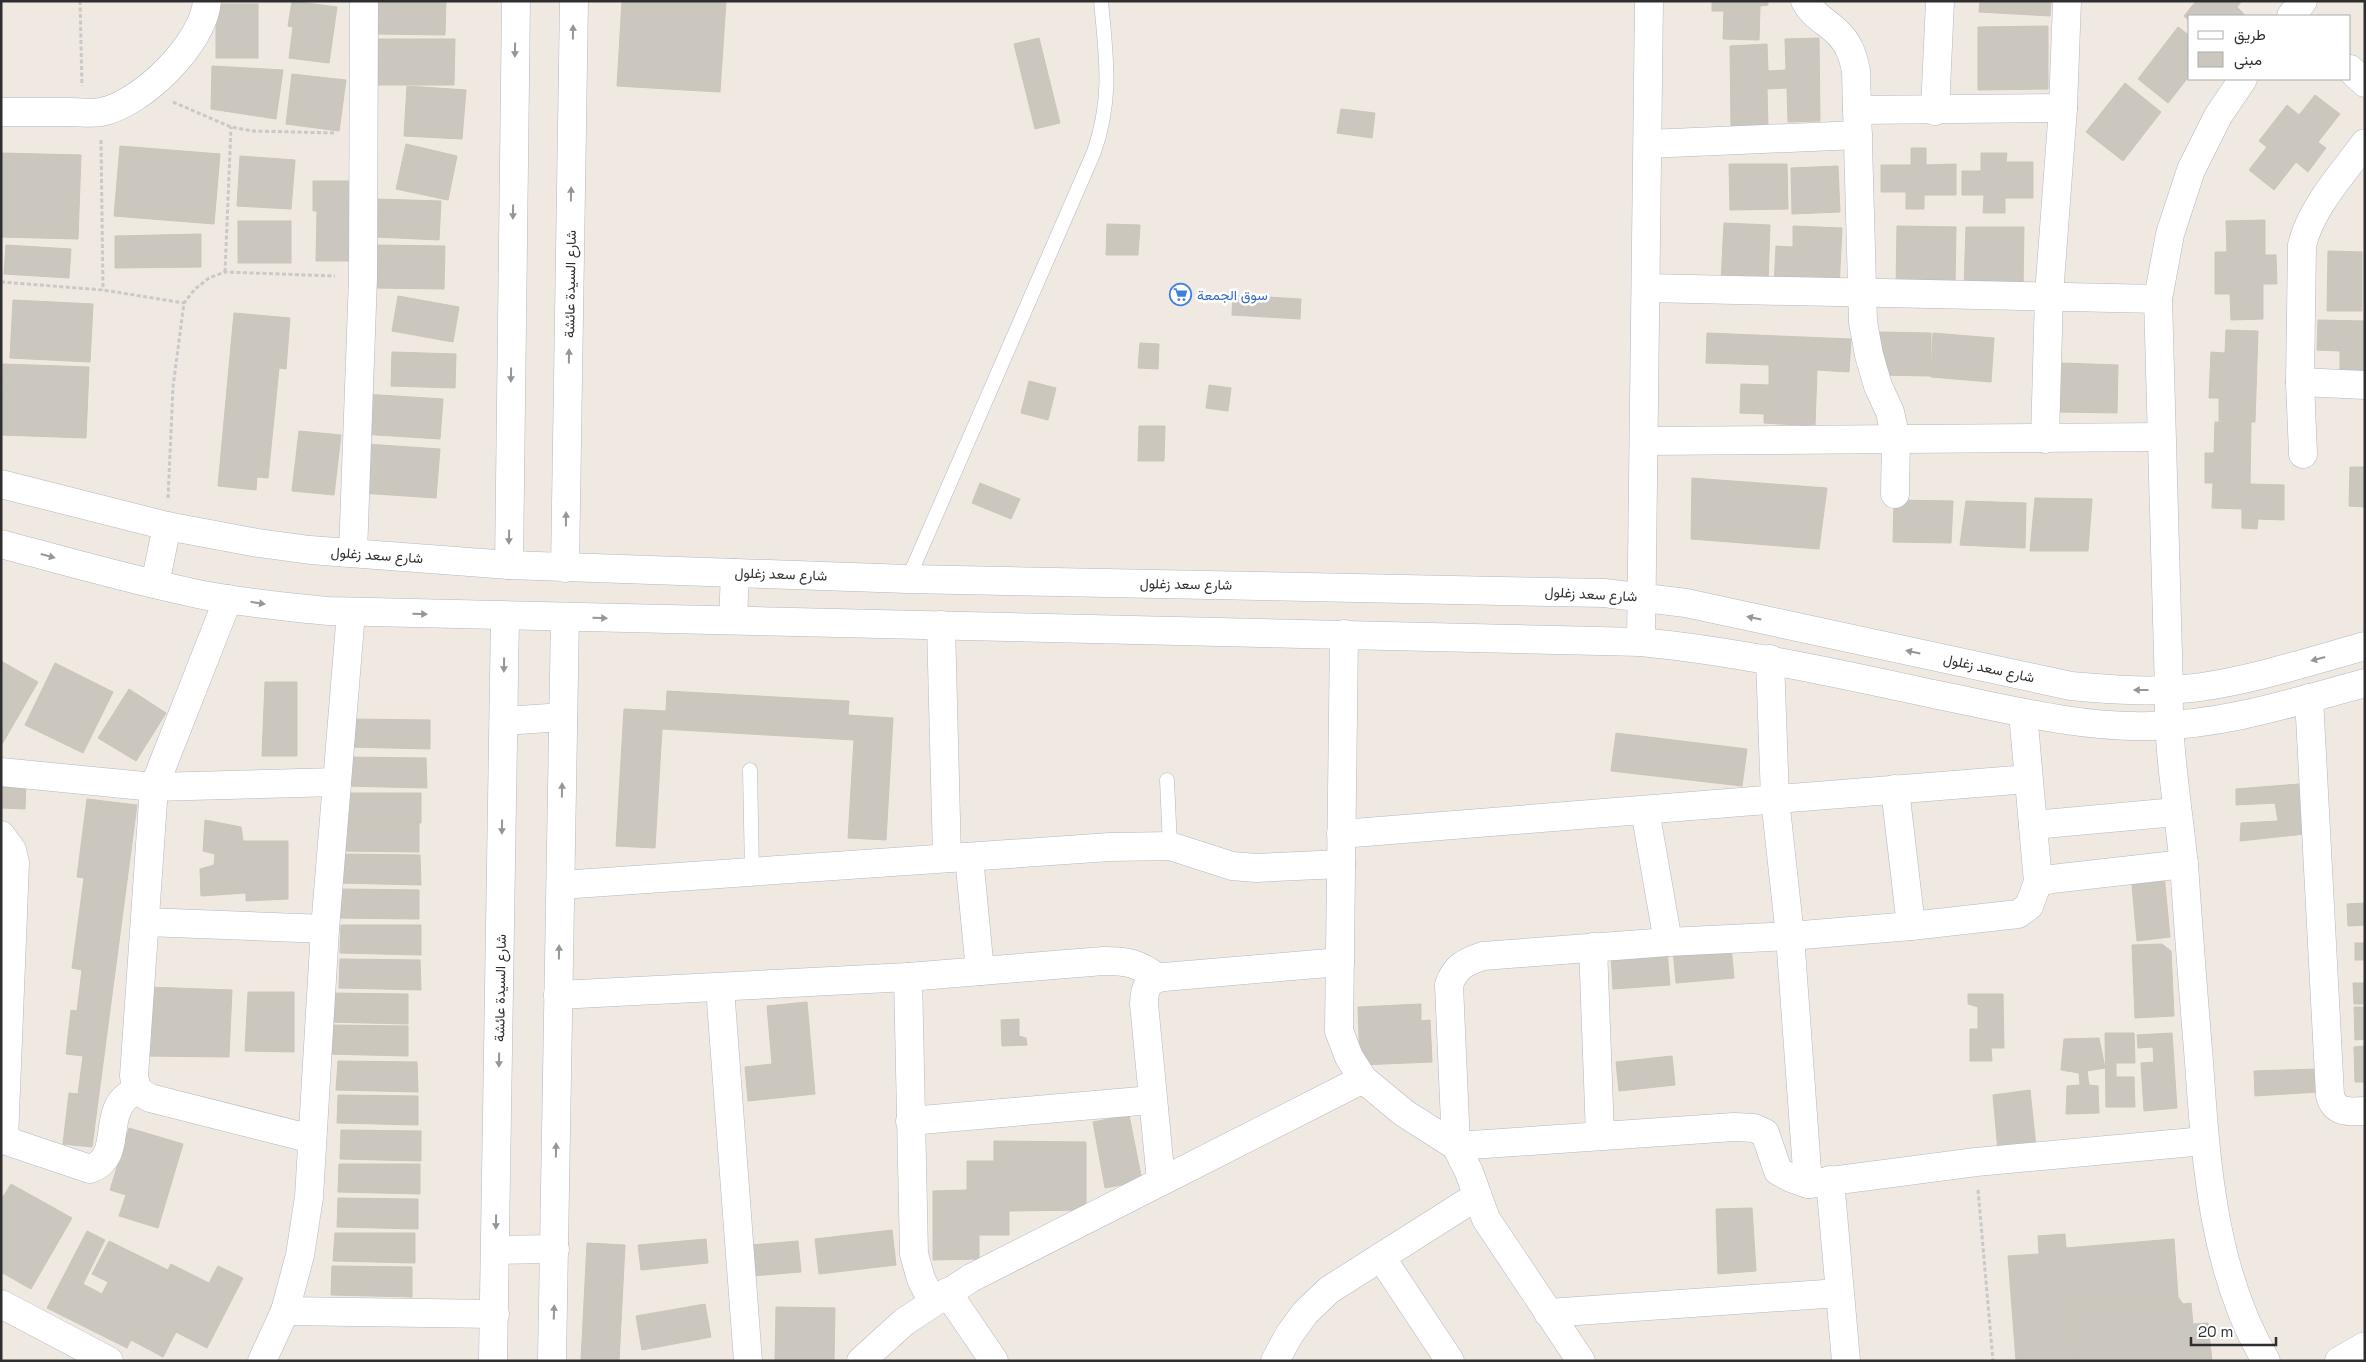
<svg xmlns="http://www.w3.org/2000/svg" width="2366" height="1362" font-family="'Space Grotesk',Vazirmatn,sans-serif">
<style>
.building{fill:#cbc7bf;stroke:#cbc5ba}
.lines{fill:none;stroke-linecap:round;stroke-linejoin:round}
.service-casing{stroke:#b4b7c1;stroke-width:15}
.minor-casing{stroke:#b4b7c1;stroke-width:29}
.tertiary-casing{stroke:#b4b7c1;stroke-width:29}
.path{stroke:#c9c9c9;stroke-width:3;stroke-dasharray:4 2.5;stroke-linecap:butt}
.service{stroke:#fff;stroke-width:14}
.minor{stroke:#fff;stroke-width:28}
.tertiary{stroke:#fff;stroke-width:28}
.oneway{fill:#969696}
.labels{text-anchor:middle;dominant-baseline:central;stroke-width:5;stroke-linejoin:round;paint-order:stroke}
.street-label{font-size:14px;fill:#2e2e2e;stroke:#fff}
.shop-label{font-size:14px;fill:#366cbe;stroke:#fff;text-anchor:start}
</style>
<rect width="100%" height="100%" fill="#efe9e1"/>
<g class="building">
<polygon points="292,1 337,7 329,63 289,58 293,27 288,26"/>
<polygon points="376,1 446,1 445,35 375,34"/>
<polygon points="622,1 726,1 720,92 617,86"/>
<polygon points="1712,1 1768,1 1768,5 1760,6 1759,40 1723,39 1724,11 1712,11"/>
<polygon points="1980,1 2051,1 2050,16 1979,12"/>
<polygon points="2196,1 2242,1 2237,7 2244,14 2242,16 2190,16 2190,21 2184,16"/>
<rect x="216" y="4" width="42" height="54"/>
<polygon points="2048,26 2048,89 1978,90 1978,27"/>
<polygon points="2178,27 2190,36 2190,75 2168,103 2138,79"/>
<polygon points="1039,38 1060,123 1035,129 1014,44"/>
<polygon points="1819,38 1820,121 1788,122 1787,88 1767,89 1768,125 1731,126 1730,46 1767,44 1768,71 1786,70 1785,39"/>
<polygon points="374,39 455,39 454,85 373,85"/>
<polygon points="212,66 283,70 276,119 211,109"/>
<polygon points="292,74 346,80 339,131 286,124"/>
<polygon points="2125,83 2161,112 2123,161 2086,132"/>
<polygon points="407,86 466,90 462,139 404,136"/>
<polygon points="2315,95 2340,114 2318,142 2326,148 2308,172 2296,162 2274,190 2249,170 2267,147 2259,141 2287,105 2299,115"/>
<polygon points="1341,109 1375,113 1372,138 1337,133"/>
<polygon points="406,144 457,156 448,200 396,189"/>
<polygon points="120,146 220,154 214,224 114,216"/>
<polygon points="1911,148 1926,148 1926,165 1956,164 1956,195 1924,195 1924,209 1906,209 1906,192 1881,192 1881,165 1911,165"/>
<polygon points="1,153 81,155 78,239 1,237"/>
<polygon points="1981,153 2007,153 2006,162 2033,162 2033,198 2005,198 2005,213 1983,213 1984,195 1962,195 1962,171 1981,171"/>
<polygon points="240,156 295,160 291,209 237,206"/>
<polygon points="1729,164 1787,164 1788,209 1730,210"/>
<polygon points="1838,166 1840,212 1792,214 1791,168"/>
<polygon points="313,181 351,181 351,261 316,261 317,211 313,211"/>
<polygon points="377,199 441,201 439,240 376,237"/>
<polygon points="2265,220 2265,255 2276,255 2277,284 2263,284 2263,319 2231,320 2230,294 2215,294 2215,252 2227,252 2226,221"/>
<rect x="238" y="221" width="53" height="42"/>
<polygon points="1724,223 1770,225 1768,285 1721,283"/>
<polygon points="1107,224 1140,225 1138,255 1106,255"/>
<polygon points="1793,226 1842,228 1839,289 1774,286 1776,246 1793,247"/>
<polygon points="1897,226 1956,227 1955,288 1896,288"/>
<polygon points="1966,227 2024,227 2023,289 1964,288"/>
<polygon points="201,234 201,267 115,268 115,236"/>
<polygon points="6,245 71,249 69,278 4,274"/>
<polygon points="375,245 445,246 444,289 374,288"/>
<polygon points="2328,251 2362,252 2362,311 2327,311"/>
<polygon points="1233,295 1301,299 1300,319 1232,315"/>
<polygon points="398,296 459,307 453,342 392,331"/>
<polygon points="13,300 93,304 90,362 10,358"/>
<polygon points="234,313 290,318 286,369 279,368 268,478 257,477 256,490 218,486"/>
<polygon points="2318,320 2365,321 2365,378 2340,377 2340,351 2317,350"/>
<polygon points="2226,330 2258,331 2255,422 2219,421 2219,398 2209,398 2211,352 2225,353"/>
<polygon points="1879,332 1931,333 1931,376 1878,375"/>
<polygon points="1707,333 1851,339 1849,372 1817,370 1815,426 1764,423 1764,414 1740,413 1741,384 1769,385 1769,365 1706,363"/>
<polygon points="1933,333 1994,338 1991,382 1931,377"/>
<polygon points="1140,343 1159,344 1158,369 1138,368"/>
<polygon points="392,352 456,354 455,388 391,386"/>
<polygon points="2062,363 2118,365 2117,413 2060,412"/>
<polygon points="3,364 89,367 86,438 1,435"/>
<polygon points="1029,381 1056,388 1048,420 1021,413"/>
<polygon points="1209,385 1231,388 1228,411 1206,408"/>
<polygon points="364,394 443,399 440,439 361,434"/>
<polygon points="2215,422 2251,422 2250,484 2284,485 2284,520 2258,519 2257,529 2242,528 2242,509 2212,508 2213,483 2205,483 2205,453 2214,453"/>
<polygon points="1139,426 1165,426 1164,461 1138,461"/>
<polygon points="299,431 341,435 334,495 292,491"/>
<polygon points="366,444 440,449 436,498 361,493"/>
<polygon points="2350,467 2365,467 2365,507 2349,506"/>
<polygon points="1692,478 1827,488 1819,549 1691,539"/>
<polygon points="980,483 1020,499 1011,519 972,503"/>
<polygon points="2035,498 2092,499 2088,551 2030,551"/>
<polygon points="1894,500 1953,501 1951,543 1893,542"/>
<polygon points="1966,501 2026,503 2025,548 1960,545"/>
<polygon points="1,661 38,682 1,746"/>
<polygon points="55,663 113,692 83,753 25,725"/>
<polygon points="265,682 297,682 297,756 262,756"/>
<polygon points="129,689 166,713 136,761 98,738"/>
<polygon points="667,691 849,701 848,715 893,718 886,840 848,838 854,740 662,729 655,848 616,846 624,709 666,711"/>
<polygon points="351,719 430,720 430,749 349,747"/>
<polygon points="1616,733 1747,749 1742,786 1611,771"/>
<polygon points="346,757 426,758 427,788 345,786"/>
<polygon points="1,781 26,782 25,809 1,808"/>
<polygon points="2299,784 2305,834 2240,841 2241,823 2278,821 2275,803 2236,805 2236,789"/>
<polygon points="341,793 421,793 421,823 340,822"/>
<polygon points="87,799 137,805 92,1147 63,1144 69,1093 78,1094 83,1056 66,1054 71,1010 77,1011 82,970 72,968 84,878 77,877"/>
<polygon points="205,820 241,827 243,841 288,841 288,899 246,901 246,893 201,896 200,869 214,865 215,854 203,851"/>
<polygon points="340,822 419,823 419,852 338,851"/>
<polygon points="341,854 420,855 421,885 339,883"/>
<polygon points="2131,874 2164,874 2170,937 2137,941"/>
<polygon points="340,889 419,890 419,919 338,918"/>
<polygon points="2365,903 2365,925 2348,926 2347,904"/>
<polygon points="341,925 421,925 421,955 340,953"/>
<rect x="2355" y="943" width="10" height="17"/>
<polygon points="2162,944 2171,951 2174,1016 2135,1018 2132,945"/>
<polygon points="1731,946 1734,978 1676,983 1673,950"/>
<polygon points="1667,950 1670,985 1613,989 1611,953"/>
<polygon points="340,959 420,960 421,990 339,988"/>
<polygon points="2353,983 2365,983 2365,1004 2354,1004"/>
<polygon points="146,987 232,990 229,1057 144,1056"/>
<polygon points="248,992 294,992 294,1052 245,1051"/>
<polygon points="328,993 408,994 408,1024 327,1022"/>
<polygon points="1968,994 2003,994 2004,1048 1991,1048 1992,1061 1970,1061 1970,1029 1978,1029 1978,1007 1968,1004"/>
<polygon points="807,1002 815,1094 748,1101 745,1067 772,1064 767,1006"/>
<polygon points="1421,1004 1421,1021 1430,1020 1432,1062 1360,1065 1358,1007"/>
<polygon points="2354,1007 2365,1007 2365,1039 2355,1040"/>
<polygon points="1019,1019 1019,1036 1026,1038 1027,1045 1002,1046 1001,1020"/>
<polygon points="328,1025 408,1026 408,1056 326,1054"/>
<polygon points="2105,1033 2134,1033 2135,1063 2116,1063 2116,1077 2134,1077 2135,1107 2106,1107"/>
<polygon points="2172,1033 2177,1108 2144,1111 2141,1063 2154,1062 2153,1047 2138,1048 2137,1035"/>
<polygon points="2099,1038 2105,1068 2087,1071 2089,1085 2098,1086 2099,1113 2066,1114 2067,1086 2080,1085 2079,1073 2061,1070 2064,1039"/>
<polygon points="2365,1046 2365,1082 2355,1082 2354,1047"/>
<polygon points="1672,1056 1675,1085 1619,1091 1616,1062"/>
<polygon points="338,1061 417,1062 418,1092 336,1090"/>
<polygon points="2316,1069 2318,1092 2255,1096 2254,1071"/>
<polygon points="2030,1090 2036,1147 1998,1151 1993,1095"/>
<polygon points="338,1095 418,1096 418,1125 337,1123"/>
<polygon points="1129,1115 1142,1181 1105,1188 1093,1122"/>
<polygon points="129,1128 183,1144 158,1228 119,1216 126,1195 110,1190"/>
<polygon points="341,1130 421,1131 421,1161 340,1159"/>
<polygon points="994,1141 1086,1142 1086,1210 1009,1211 1009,1235 979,1235 979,1259 933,1260 933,1191 967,1190 967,1161 994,1161"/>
<polygon points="339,1164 420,1164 420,1194 338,1192"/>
<polygon points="11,1184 72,1218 31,1289 1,1272 1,1200"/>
<polygon points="338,1198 418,1199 418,1229 337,1227"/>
<polygon points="1752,1208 1756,1271 1718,1274 1716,1209"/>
<polygon points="892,1230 896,1265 819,1274 815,1239"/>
<polygon points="87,1231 105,1240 83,1284 102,1294 108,1282 92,1274 109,1241 168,1270 171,1264 209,1283 218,1266 243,1278 207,1348 176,1332 163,1357 131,1340 127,1348 47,1308"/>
<polygon points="335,1233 415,1233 415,1263 333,1261"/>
<polygon points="2065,1234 2066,1248 2174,1239 2178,1297 2075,1305 2079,1361 2016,1361 2008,1256 2039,1254 2038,1236"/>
<polygon points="706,1239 708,1263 641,1270 638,1245"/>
<polygon points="798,1241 801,1272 752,1276 750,1245"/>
<polygon points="587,1243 625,1245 619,1361 581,1361"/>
<polygon points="332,1266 412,1267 412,1297 331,1295"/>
<polygon points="2178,1297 2183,1304 2191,1303 2193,1324 2208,1323 2212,1361 2079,1361 2075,1305"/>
<polygon points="705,1304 711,1337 642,1350 636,1316"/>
<polygon points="776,1307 835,1308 834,1361 775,1361"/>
</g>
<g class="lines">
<defs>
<g id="service">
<path d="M908 579 1094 152C1113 96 1106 58 1101 1"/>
<polyline points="750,770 752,872"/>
<polyline points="1167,780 1170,846"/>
</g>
<g id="minor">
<path d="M1805 1C1813 16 1826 21 1837 32 1849 43 1853 56 1856 71L1863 322 1869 355 1878 386 1890 412 1896 439 1895 494"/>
<polyline points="2291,16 2303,1"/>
<polyline points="2350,69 2365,83"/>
<path d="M2243 79 2218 116 2191 170 2170 234 2158 299 2169 690C2167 753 2180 815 2185 878 2189 939 2194 1001 2199 1062 2206 1163 2213 1272 2266 1361"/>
<polyline points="1857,110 2063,108"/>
<polyline points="1935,111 1940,1"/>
<path d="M1 112C24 112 47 112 70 112 80 112 91 114 101 112 142 104 204 43 207 1"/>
<polyline points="1648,144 1858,135"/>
<polyline points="1646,288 2158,299"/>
<polyline points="2300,382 2365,385"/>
<polyline points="2045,439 2049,295 2063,108 2067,1"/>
<polyline points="1644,441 2161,437"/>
<path d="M2303 454 2300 382 2302 245C2312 206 2342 175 2365 143"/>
<polyline points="353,553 363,278 364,1"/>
<polyline points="228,599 154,787 134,1076 137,1090 150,1098 312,1139"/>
<polyline points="941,625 947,858"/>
<polyline points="1344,634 1339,1031 1349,1057 1363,1079 1404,1113 1456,1146 1734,1127 1754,1128 1765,1133 1778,1171 1791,1178 1808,1184 1976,1162 2204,1141"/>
<polyline points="1641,642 1649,1"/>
<polyline points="1770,659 1775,799 1790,936 1808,1184"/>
<path d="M2309 698 2330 1095C2334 1113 2349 1112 2365 1111"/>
<polyline points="2023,713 2038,882"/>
<polyline points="1,772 154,787 337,782"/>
<polyline points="1895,789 1911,926"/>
<polyline points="1645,810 1668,942"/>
<polyline points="2033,825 2176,812"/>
<polyline points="1341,834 2028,779"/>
<polyline points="1,835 12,850 15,863 4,1140"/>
<polyline points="969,857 980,971"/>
<polyline points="561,885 1110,847 1170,846 1232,866 1256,868 1341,864"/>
<polyline points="146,922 325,929"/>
<polyline points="1593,947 1600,1135"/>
<polyline points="908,977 914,1254 921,1279 932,1301"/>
<polyline points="720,988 748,1361"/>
<path d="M558 995 908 977 1103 961C1128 961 1138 963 1158 978"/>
<polyline points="910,1121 1152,1100"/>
<path d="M1 1139 90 1169C122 1158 104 1120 124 1099 128 1095 133 1092 137 1090"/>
<polyline points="1830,1180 1846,1361"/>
<path d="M1161 1181 1144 1004C1144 989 1148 979 1164 977L1340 962"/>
<polyline points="1381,1257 1450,1361"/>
<polyline points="947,1292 994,1361"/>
<polyline points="1,1304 109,1361"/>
<polyline points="285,1311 495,1314"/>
<polyline points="1548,1313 1839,1293"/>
<polyline points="262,1361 285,1311 300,1255 309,1197 325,929 351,612"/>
<polyline points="861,1361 904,1322 971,1278 1363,1079"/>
<polyline points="1275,1361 1289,1335 1305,1313 1329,1290 1477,1196"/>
<path d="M1581 1361 1486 1219 1469 1172 1456 1146 1449 985C1455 967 1465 962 1483 956L1668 942 1790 936 1911 926 2018 914 2029 906 2038 882 2052 879 2184 864"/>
<polyline points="2339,1361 2365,1346"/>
</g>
<g id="tertiary">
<path d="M1 484 167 526 258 543 310 550 509 565 908 579 1604 593 1686 603 2071 686C2114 690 2158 693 2201 687 2256 679 2311 661 2365 646"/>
<path d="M1 544C70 562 138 582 208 596 247 603 288 607 328 611L1641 642C1742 652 1840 674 1938 695 2008 709 2079 728 2151 726 2224 725 2294 702 2365 683"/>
<polyline points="509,565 516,1"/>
<polyline points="565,568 574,1"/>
<polyline points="155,584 167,526"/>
<polyline points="733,620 735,573"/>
<polyline points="504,721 563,717"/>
<polyline points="496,1250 555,1249"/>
<polyline points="493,1361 505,616"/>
<polyline points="552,1361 565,617"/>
</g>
</defs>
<use href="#service" class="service-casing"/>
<use href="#minor" class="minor-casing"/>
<use href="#tertiary" class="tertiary-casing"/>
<g class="path">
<polyline points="80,1 82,86"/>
<polyline points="173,102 231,127 253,131 336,133"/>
<polyline points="101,140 103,290"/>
<polyline points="225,272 231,127"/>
<polyline points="1,282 103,290 184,303"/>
<polyline points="168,498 173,387 184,303 195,289 209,278 225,272 335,276"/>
<polyline points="1978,1190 1993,1361"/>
</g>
<use href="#service" class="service"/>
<use href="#minor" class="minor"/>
<use href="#tertiary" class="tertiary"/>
</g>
<defs><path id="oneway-solid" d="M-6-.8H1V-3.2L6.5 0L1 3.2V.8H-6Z" transform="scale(1.25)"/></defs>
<g class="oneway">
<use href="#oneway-solid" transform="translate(573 32) rotate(-89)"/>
<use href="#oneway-solid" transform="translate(515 50) rotate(91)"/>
<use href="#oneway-solid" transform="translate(571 194) rotate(-89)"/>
<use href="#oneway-solid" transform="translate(513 212) rotate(91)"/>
<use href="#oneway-solid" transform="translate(569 356) rotate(-89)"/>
<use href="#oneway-solid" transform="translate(511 375) rotate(91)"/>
<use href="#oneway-solid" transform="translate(566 519) rotate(-89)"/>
<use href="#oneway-solid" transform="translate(509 537) rotate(91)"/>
<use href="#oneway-solid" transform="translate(48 556) rotate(15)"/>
<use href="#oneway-solid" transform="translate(258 603) rotate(9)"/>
<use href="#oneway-solid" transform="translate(420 614) rotate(1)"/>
<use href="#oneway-solid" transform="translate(600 618) rotate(1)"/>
<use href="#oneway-solid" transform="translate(1754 618) rotate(-168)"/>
<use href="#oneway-solid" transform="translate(1913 652) rotate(-168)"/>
<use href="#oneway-solid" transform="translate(2318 659) rotate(165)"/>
<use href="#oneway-solid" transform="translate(504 665) rotate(91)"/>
<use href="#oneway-solid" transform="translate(2141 690) rotate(180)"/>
<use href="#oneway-solid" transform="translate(562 790) rotate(-89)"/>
<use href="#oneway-solid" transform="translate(502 827) rotate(91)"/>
<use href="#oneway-solid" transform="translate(559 952) rotate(-89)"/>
<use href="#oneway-solid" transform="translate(499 1060) rotate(91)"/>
<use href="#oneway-solid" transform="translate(556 1150) rotate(-89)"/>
<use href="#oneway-solid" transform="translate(496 1222) rotate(91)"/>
<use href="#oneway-solid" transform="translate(554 1312) rotate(-88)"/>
</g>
<defs>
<symbol id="supermarket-ring" viewBox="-11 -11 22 22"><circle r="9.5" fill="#fff" stroke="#3f7fe0" stroke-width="1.5"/><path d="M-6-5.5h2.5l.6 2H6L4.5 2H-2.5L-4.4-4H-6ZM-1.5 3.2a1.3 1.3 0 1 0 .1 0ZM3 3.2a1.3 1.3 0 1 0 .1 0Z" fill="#3f7fe0"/></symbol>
</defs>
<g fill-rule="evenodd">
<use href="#supermarket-ring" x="1168" y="282" width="25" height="25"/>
</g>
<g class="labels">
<g class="street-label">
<text transform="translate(570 284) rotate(-89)">شارع السيدة عائشة</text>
<text transform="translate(377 555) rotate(4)">شارع سعد زغلول</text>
<text transform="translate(781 574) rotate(2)">شارع سعد زغلول</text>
<text transform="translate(1186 584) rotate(1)">شارع سعد زغلول</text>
<text transform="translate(1591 594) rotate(3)">شارع سعد زغلول</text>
<text transform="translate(1989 668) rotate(12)">شارع سعد زغلول</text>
<text transform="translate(500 988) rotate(-89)">شارع السيدة عائشة</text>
</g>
<g class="shop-label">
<text x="1197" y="295">سوق الجمعة</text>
</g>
</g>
<rect width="2366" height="1362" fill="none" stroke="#2e2e2e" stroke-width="5"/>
<rect x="2188" y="15" width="162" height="65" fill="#ffffff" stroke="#ababab"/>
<rect x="2198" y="31" width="25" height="8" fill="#ffffff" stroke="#ababab"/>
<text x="2234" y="40" font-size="15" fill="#2e2e2e">طريق</text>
<rect x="2198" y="52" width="25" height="15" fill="#cbc7bf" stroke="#ababab"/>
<text x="2234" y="65" font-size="15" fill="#2e2e2e">مبنى</text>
<path d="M2191 1337v8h85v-8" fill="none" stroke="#2e2e2e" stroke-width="2.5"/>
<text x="2198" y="1337" font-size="15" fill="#2e2e2e" stroke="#ffffff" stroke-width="4" paint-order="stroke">20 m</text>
</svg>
